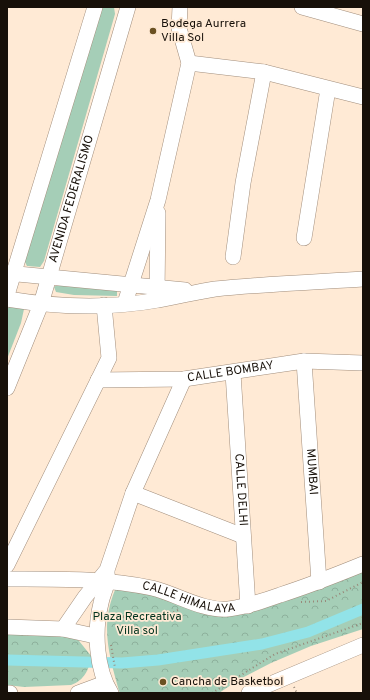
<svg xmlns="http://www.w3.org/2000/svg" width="370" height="700" font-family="Overpass,sans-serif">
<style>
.green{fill:#a5ceb7}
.park{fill:url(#park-crowns)}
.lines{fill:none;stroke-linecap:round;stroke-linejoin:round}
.canal{stroke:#92e3e8;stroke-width:11}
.minor-casing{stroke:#a28e7c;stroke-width:16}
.path{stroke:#98897a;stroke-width:2;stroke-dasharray:1 3;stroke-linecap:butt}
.minor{stroke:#fff;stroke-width:15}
.poi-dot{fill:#6b5122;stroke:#ffead5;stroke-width:1.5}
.labels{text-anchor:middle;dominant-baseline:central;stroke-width:3.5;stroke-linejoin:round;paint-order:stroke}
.poi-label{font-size:12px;fill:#171009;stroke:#ffead5;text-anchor:start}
.street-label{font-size:12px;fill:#171009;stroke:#ffead5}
.park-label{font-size:12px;fill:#00331e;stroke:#ffead5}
</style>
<defs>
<pattern id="park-crowns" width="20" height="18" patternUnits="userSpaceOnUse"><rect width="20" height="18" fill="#a5ceb7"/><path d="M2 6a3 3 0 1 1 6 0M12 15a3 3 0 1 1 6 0" fill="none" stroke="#8db09c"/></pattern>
</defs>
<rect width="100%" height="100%" fill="#ffead5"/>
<g class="green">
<polygon points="98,7 114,7 115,14 44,261 40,267 27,266 24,260"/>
<polygon points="57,285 117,289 117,296 74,295 56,292 54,287"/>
<polygon points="10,306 24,309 21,323 7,359 7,309"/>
</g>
<g class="park">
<path d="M363 568V629L311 646 271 663 240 679 219 693H120L119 691C109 655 100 626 115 590L142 588 219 610Z"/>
<path d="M7 632 75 636 92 657C88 670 85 680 71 685L24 687 7 685Z"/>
</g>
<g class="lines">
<polyline class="canal" points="7,660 122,663 158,660 262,644 308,632 363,609"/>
<defs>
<g id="minor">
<polyline points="302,7 363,24"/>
<polyline points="189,63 264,72 363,97"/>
<polyline points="304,238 328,89"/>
<polyline points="233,257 243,183 264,72"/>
<polyline points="7,273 185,290"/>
<polyline points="7,295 95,7"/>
<polyline points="157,295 158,213"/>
<path d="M7 299C56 307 109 309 158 300 177 297 195 292 215 289 264 284 314 282 363 279"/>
<polyline points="125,303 158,200 189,63 179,28 180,7"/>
<path id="s1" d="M304 361 319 582"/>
<path id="s2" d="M233 373 248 606"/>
<path id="s3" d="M98 380 184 379 304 361 363 363"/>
<path id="s4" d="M7 388 41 304 128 7"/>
<polyline points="133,493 243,536"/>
<polyline points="7,565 109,358 104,305"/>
<path d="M107 573C109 585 103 592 101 603 94 631 96 669 111 693"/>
<path id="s5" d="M7 579C56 579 104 578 152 588 177 594 202 611 228 609 246 607 263 601 280 595 308 586 336 575 363 564"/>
<polyline points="7,627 63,629 95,636"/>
<polyline points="63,629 85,597 107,570 133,493 184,379"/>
<polyline points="7,693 10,693"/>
<polyline points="78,693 105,683"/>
<polyline points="249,693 363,645"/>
</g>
</defs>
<use href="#minor" class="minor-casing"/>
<g class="path">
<polyline points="301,602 326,601 363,582"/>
<path d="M111 614C135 621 155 622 178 610"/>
<polyline points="111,645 115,668"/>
<polyline points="294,687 297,693"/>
<polyline points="212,693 275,654 363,623"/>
</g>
<use href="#minor" class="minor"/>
</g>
<g class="poi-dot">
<circle cx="153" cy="31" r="4"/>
<circle cx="163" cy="682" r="4"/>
</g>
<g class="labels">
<g class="poi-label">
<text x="161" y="24">Bodega Aurrera<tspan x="161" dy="14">Villa Sol</tspan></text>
<text x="171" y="682">Cancha de Basketbol</text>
</g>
<g class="street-label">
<text stroke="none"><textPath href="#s4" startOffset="200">AVENIDA FEDERALISMO</textPath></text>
<text stroke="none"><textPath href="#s3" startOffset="133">CALLE BOMBAY</textPath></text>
<text stroke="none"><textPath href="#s1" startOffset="111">MUMBAI</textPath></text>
<text stroke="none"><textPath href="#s2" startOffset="117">CALLE DELHI</textPath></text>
<text stroke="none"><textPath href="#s5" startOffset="184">CALLE HIMALAYA</textPath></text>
</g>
<g class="park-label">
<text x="137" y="617">Plaza Recreativa<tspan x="137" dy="14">Villa sol</tspan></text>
</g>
</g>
<rect width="370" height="700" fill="none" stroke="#171009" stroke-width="16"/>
</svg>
